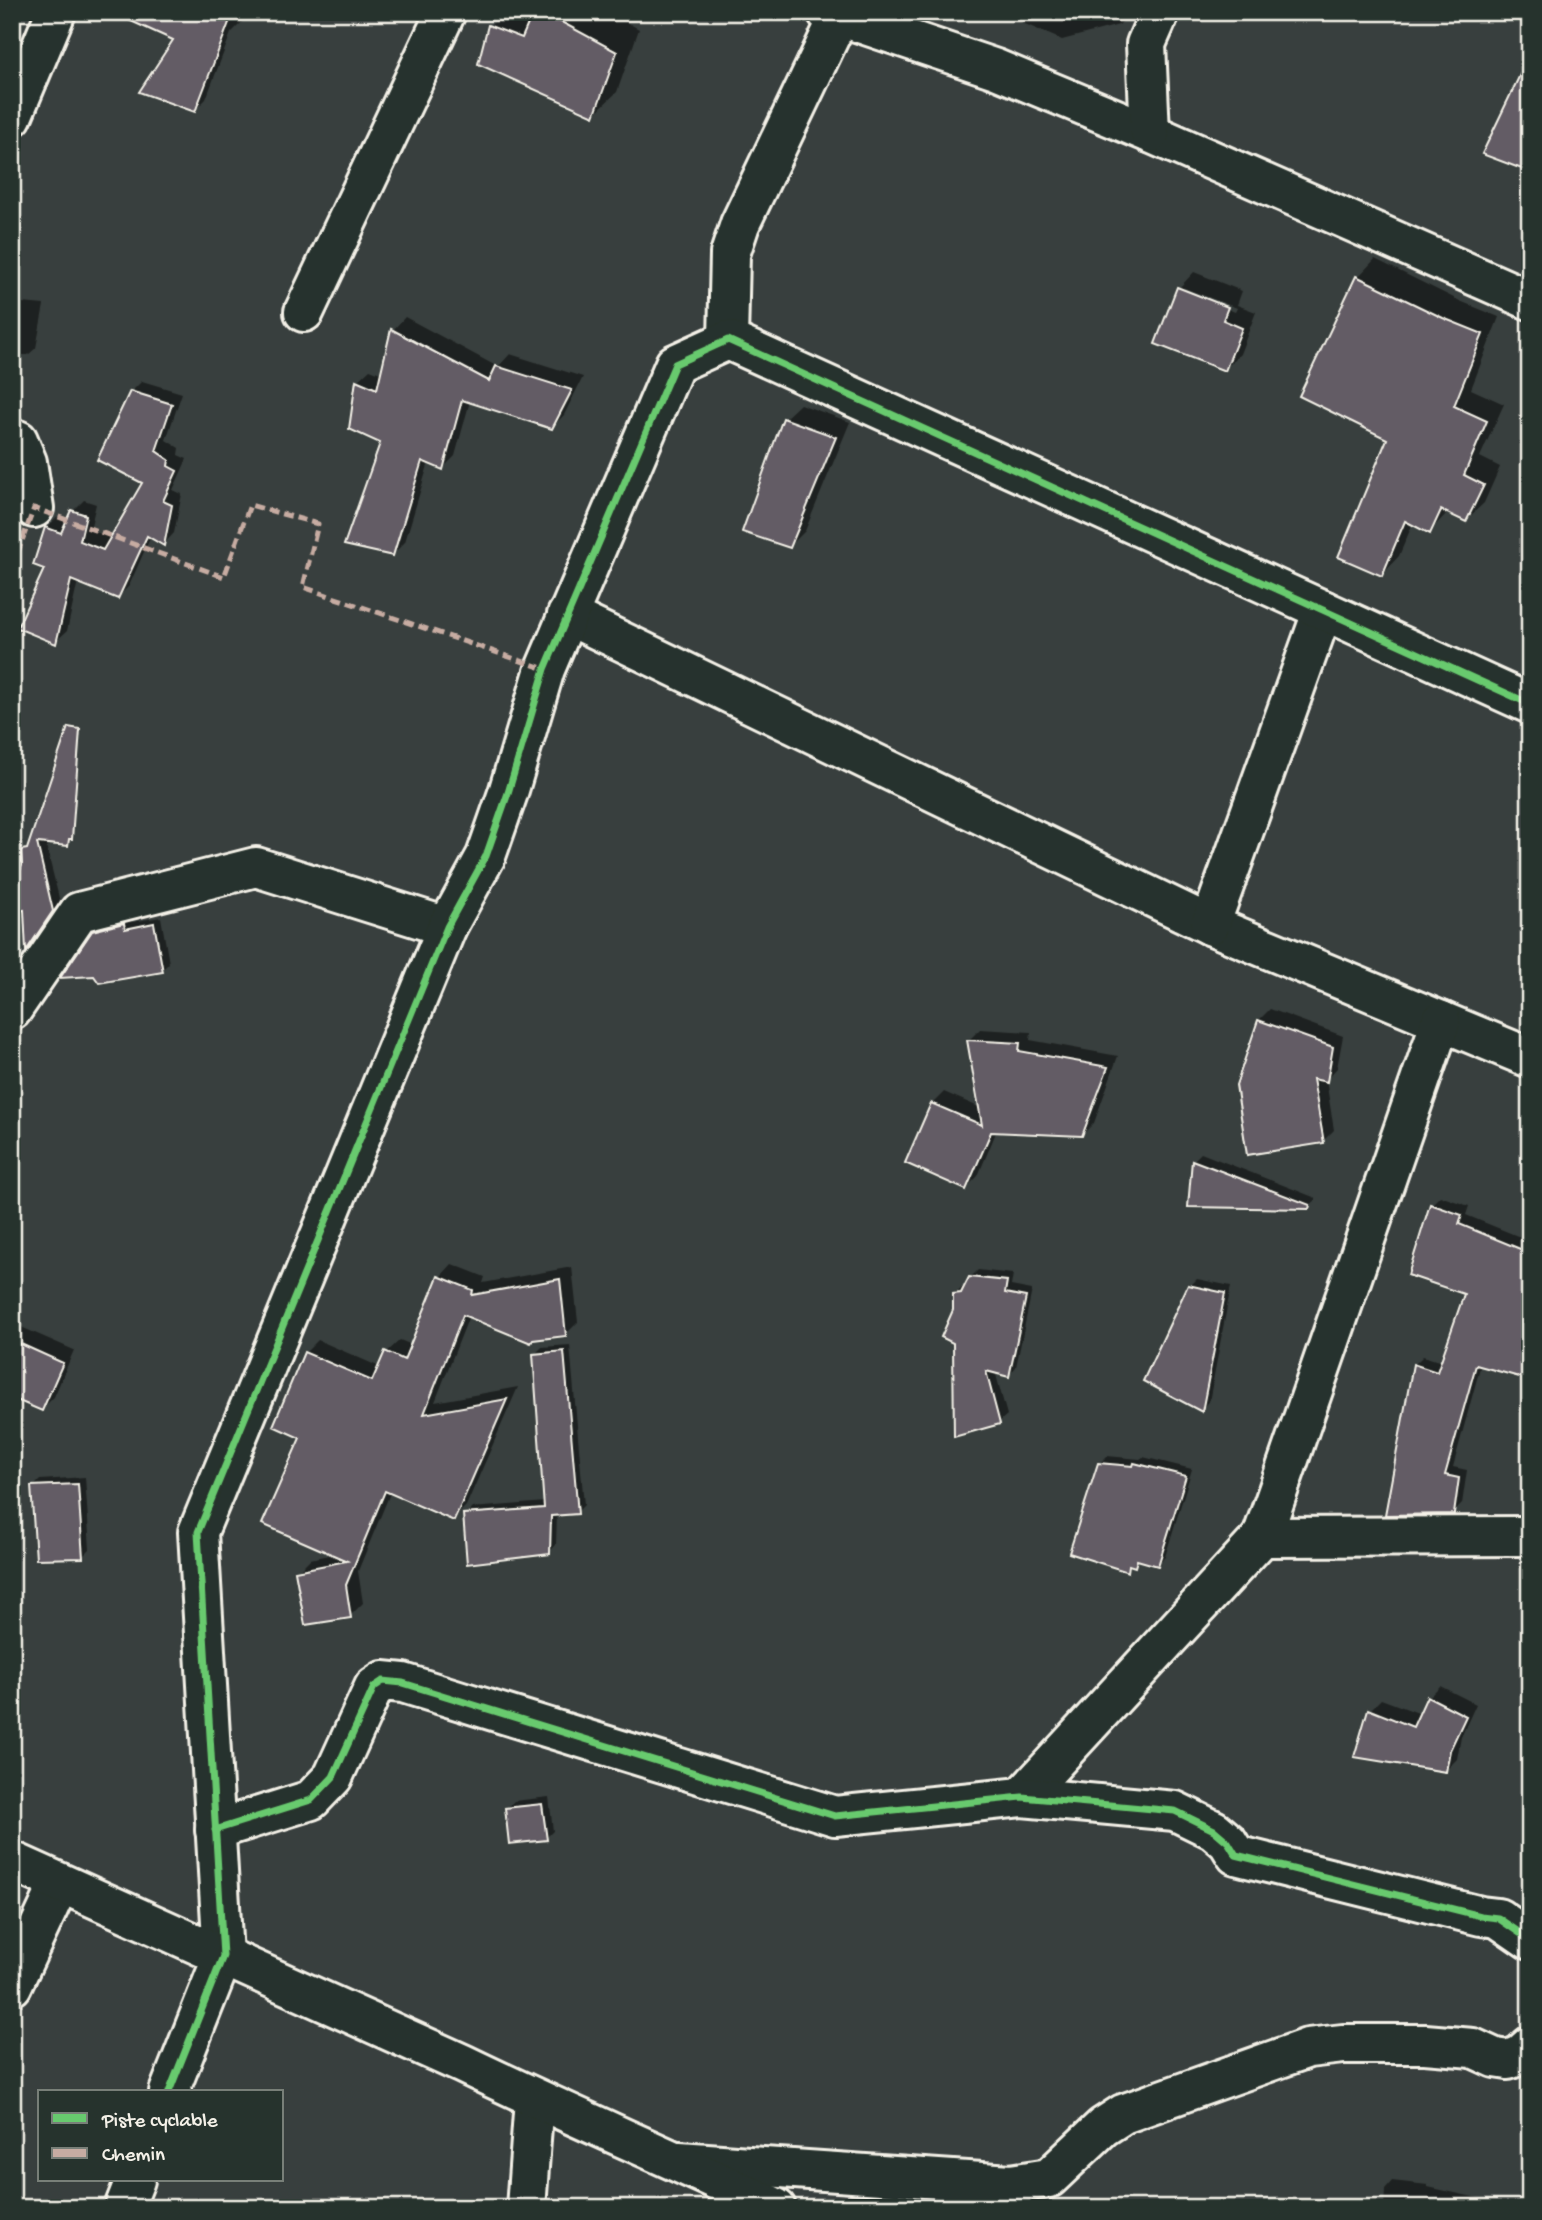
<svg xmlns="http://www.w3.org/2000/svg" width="1542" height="2220" font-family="'Gochi Hand',sans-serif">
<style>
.shadow{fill:#0007;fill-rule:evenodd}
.building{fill:#635c65;stroke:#f4f1e8;stroke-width:2}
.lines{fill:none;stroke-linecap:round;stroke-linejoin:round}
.minor-casing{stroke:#f4f1e8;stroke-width:44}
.tertiary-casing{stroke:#f4f1e8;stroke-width:44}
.minor{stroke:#26332d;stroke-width:38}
.tertiary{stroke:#26332d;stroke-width:38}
.quiet{stroke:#c7aca2;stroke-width:5;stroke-dasharray:10 5;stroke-linecap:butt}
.cycleway-casing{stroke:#26332d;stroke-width:11}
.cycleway{stroke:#67ca6e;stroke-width:7}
</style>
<rect width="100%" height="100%" fill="#383f3e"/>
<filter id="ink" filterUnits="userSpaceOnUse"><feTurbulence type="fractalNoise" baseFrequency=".0143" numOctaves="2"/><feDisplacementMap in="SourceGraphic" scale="14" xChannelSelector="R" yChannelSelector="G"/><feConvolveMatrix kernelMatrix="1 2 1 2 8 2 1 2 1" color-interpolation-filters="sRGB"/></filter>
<g filter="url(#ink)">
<g class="shadow">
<polygon points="147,12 247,12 243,21 231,33 206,99 195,110 176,39"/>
<polygon points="504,12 608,12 639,29 617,92 594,114 490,26"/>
<polygon points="997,12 1120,12 1127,17 1119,25 1062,40"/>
<polygon points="1375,259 1460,301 1499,317 1471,389 1504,404 1480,457 1500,467 1484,503 1466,520 1448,512 1429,532 1413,523 1399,556 1382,574 1389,438 1301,395 1358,277"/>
<path d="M1194 272 1242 291 1237 305 1256 312 1240 354 1225 369 1179 288ZM1184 288 1237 308 1235 312 1184 291Z"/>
<polygon points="12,302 44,305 36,348 28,355 12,355"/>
<polygon points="405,317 498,367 510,354 583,377 564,415 552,427 470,401 455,456 443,468 429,462 405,542 393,554 382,442 357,381 370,369 383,374 393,330"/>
<polygon points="142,381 182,393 166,440 179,448 178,455 187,459 173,490 182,494 174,533 164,544 151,536 129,586 118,597 78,581 67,631 56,641 46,569 35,564 47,527 58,517 68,521 73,511 84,500 96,504 90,530 112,538 144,482 131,392"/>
<polygon points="800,404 850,422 805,531 790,546 784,419"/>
<polygon points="45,841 60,902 27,947 23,851 31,843"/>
<polygon points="131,917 132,922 161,917 169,963 162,970 94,932 102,924"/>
<polygon points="1270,1009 1343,1036 1337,1068 1326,1080 1334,1130 1323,1141 1259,1020"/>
<polygon points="980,1029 1031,1032 1030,1040 1118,1056 1094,1123 1082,1135 997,1130 978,1176 966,1188 932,1104 944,1092 981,1108 969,1040"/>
<polygon points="1201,1153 1316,1198 1316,1200 1308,1207 1190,1205 1194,1160"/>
<polygon points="1440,1196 1469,1206 1466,1215 1530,1241 1530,1260 1481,1364 1453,1467 1467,1470 1462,1504 1453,1513 1414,1365 1423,1356 1442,1362 1466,1293 1431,1205"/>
<polygon points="452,1264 485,1277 483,1283 572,1267 578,1322 565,1335 469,1316 435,1402 518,1387 466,1506 453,1519 391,1491 358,1571 363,1603 350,1616 297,1572 310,1559 335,1554 302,1437 305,1353 318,1340 380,1367 387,1352 400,1340 412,1345 440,1277"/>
<polygon points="978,1270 1013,1274 1011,1286 1032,1290 1016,1367 1009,1375 995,1371 1007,1415 999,1422 955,1310 955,1295 962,1287 966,1287 970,1278"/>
<polygon points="1197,1279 1231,1286 1209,1402 1201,1409 1190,1286"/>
<polygon points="12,1323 74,1350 54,1397 42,1409 12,1396"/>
<polygon points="570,1345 584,1505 577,1512 557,1514 556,1545 549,1552 465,1515 472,1508 545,1502 535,1354 542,1347"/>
<polygon points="1107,1456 1140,1459 1143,1457 1192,1469 1165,1557 1157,1564 1140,1559 1127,1570 1099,1464"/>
<polygon points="85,1477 90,1549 83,1556 33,1487 40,1480"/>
<polygon points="1440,1686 1476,1704 1461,1737 1457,1759 1446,1770 1370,1710 1381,1699 1421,1714 1429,1697"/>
<polygon points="549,1797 553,1831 546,1838 507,1808 514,1801"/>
<polygon points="1392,2181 1428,2185 1428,2187 1487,2200 1485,2208 1384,2208 1385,2189"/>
</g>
<g class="building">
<polygon points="111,12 233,12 195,112 139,92 173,40"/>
<polygon points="533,12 543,12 617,52 594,116 478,64 488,25 522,38"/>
<polygon points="1530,54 1530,172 1482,154"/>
<polygon points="1356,276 1443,318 1483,334 1454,406 1487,421 1464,475 1484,485 1466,522 1441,510 1430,534 1405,521 1382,576 1338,557 1387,439 1299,396"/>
<polygon points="1177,287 1228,307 1223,320 1242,328 1225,371 1155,344"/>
<polygon points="391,329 489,381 496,366 572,390 552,429 462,400 443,470 422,461 393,556 344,545 380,443 349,429 356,380 377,389"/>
<polygon points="130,391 172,404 156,451 169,460 168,466 177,471 163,501 172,505 164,546 147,536 118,599 71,580 56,644 17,628 44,569 33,565 45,527 61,533 71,510 86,515 80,541 103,550 142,483 97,460"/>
<polygon points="783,418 836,437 790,548 742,532"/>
<polygon points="68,727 80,729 72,839 69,839 68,846 37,843 53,911 26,951 24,910 12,912 12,894 22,865 21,850 27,849"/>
<polygon points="124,923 125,929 154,923 163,972 99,983 94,976 60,978 92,931"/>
<polygon points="1258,1020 1333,1047 1327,1082 1313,1079 1324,1143 1247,1155 1236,1085"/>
<polygon points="967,1040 1020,1043 1019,1051 1108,1067 1082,1136 991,1132 966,1190 905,1163 931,1103 982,1125"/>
<polygon points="1192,1160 1310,1205 1309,1209 1188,1207"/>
<polygon points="1430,1204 1462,1215 1459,1224 1530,1253 1530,1380 1476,1365 1445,1475 1459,1478 1454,1514 1385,1515 1413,1364 1437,1372 1464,1294 1408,1275"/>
<polygon points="438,1276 473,1290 472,1295 560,1279 566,1336 533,1340 531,1343 463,1315 424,1414 507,1399 454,1521 385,1491 346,1585 351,1618 305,1625 295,1571 347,1561 262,1524 300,1438 273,1426 304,1352 372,1381 385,1351 404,1360"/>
<polygon points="969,1277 1007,1281 1005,1293 1026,1297 1009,1377 986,1371 1000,1424 954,1437 953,1343 941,1337 953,1310 953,1294 961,1293"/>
<polygon points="1188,1285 1225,1293 1202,1412 1143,1381"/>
<polygon points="12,1340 63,1363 42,1411 12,1398"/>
<polygon points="564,1351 578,1514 551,1516 550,1554 467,1564 463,1514 544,1508 533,1354"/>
<polygon points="1098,1463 1133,1466 1134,1463 1186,1476 1158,1566 1137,1560 1135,1567 1129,1565 1128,1572 1069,1553"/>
<polygon points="78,1484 83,1558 36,1559 31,1486"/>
<polygon points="1427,1696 1466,1716 1450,1750 1446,1772 1354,1757 1368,1709 1413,1727"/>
<polygon points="542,1804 547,1840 509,1844 505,1808"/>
</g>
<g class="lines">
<defs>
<g id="minor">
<polyline points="827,12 996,69 1150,133 1530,300"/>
<polyline points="12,117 56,12"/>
<polyline points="1150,133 1146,44 1160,12"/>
<polyline points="304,312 446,12"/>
<polyline points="728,340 730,254 740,224 839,17"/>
<polyline points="12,438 18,440 27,462 34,508"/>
<polyline points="567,615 1210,925 1530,1058"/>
<polyline points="1210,925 1323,610"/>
<polyline points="12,1010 79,912 256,867 447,927"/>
<polyline points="1262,1537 1441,1021"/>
<polyline points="1022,1797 1262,1537 1530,1536"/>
<polyline points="215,1830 311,1800 333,1777 374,1687 383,1681 403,1683 835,1816 1022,1797 1175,1811 1214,1830 1228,1842 1236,1855 1481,1916 1498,1918 1530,1940"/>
<polyline points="12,1986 60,1883"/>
<polyline points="169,2092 223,1956 198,1532 447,927 486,856 508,793 545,669 675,364 728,340 1530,704"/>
<polyline points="679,2161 1011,2184 1049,2178 1103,2127 1123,2114 1308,2048 1343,2044 1425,2044 1473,2048 1495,2058 1508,2060 1520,2055 1530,2046"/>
<polyline points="124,2208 135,2180"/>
<polyline points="526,2208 534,2099"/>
</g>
<path id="tertiary" d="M12 1861 463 2064C566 2114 672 2158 776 2208"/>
</defs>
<use href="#minor" class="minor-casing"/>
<use href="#tertiary" class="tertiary-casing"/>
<use href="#minor" class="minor"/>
<use href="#tertiary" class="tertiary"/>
<polyline class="quiet" points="12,568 34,508 224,577 250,505 318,524 303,587 545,669"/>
<defs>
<g id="cycleway">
<polyline points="215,1830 311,1800 333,1777 374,1687 383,1681 403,1683 835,1816 1022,1797 1175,1811 1214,1830 1228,1842 1236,1855 1481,1916 1498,1918 1530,1940"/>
<polyline points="169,2092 223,1956 198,1532 447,927 486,856 508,793 545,669 675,364 728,340 1530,704"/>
</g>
</defs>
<use href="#cycleway" class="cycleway-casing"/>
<use href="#cycleway" class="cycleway"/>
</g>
</g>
<rect width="1542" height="2220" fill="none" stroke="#26332d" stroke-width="42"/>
<rect x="21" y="21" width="1500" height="2178" fill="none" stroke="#f4f1e8" stroke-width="2.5" filter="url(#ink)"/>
<rect x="38" y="2090" width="245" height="91" fill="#26332d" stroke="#787f78" stroke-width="2"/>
<rect x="52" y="2113" width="35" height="10" fill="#67ca6e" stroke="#787f78" stroke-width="2"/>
<text x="102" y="2126" font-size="21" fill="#f4f1e8">Piste cyclable</text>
<rect x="52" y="2148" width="35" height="10" fill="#c7aca2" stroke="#787f78" stroke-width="2"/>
<text x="102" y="2160" font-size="21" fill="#f4f1e8">Chemin</text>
</svg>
